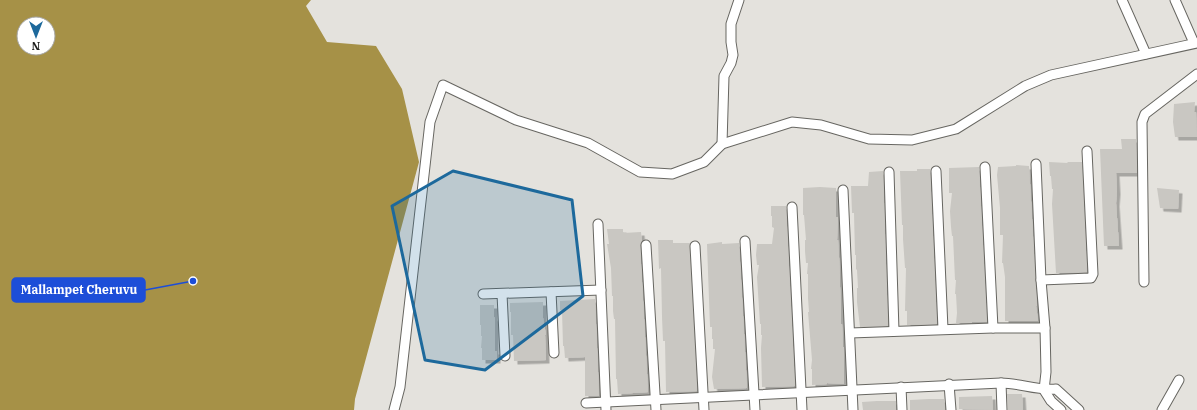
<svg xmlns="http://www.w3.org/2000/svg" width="1197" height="410" font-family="'IBM Plex Serif',serif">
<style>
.water{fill:#a69147;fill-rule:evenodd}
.building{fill:#c9c7c2;filter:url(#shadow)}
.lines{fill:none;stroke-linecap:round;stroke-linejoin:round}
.minor-casing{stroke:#676661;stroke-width:11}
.minor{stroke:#fff;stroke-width:9}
.marked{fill:#1d699c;fill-opacity:0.2;stroke:#1d699c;stroke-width:3;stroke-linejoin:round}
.leader{fill:none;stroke:#1d4ed8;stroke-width:1.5}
.callout-dot{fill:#1d4ed8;stroke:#fff;stroke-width:1.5}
.callout{fill:#1d4ed8;stroke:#1d4ed8;stroke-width:1.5}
.callout-label{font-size:12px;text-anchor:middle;font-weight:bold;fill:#fff}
</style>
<defs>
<filter id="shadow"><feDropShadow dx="3.5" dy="3.5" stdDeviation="0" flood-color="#0004"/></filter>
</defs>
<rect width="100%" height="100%" fill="#e4e2dd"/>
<path class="water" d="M0 0H311L306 6 327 42 376 46 402 89 419 162 355 399 354 410H0ZM24 24H48V48H24Z"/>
<g class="building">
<polygon points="1195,102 1194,112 1196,112 1197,137 1175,137 1173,122 1174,104"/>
<polygon points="1121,139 1136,139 1137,173 1116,173 1117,191 1116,203 1119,246 1104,246 1100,149 1122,149"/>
<polygon points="1049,162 1068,163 1067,162 1082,162 1087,272 1056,273 1052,204 1053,189 1052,189 1051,176 1050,176"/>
<polygon points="1016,165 1029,166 1037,306 1036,306 1038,321 1005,321 1005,277 1003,263 1002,263 1003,235 1000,235 1000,208 997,175 998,167 1016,166"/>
<polygon points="979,167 987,322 972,322 972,323 956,323 957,313 956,294 955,294 956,280 955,280 953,236 952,236 951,227 950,211 952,193 949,193 949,168"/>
<polygon points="917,169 930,169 937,324 907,325 907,311 905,311 906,268 905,268 903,239 903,225 902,225 900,171 917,171"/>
<polygon points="883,171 888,326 860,327 857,302 857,288 858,288 857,270 856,269 856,255 855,255 854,213 852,213 851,186 868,186 869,172"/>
<polygon points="820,187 836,188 836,217 838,217 837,240 838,240 840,274 840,287 841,306 841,324 842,324 843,347 844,347 844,384 827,383 827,384 812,385 812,369 811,369 812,360 808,312 809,312 808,298 808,274 807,274 808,263 806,263 805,251 805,240 806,240 804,215 803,215 803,188"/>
<polygon points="1157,188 1179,190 1178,209 1160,208"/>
<polygon points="771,206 786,206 795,386 762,387 761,348 762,335 761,335 761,324 760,324 757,277 759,265 757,265 756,255 757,244 772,244 774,228 772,227 772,216 771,216"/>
<polygon points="607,229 623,229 623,233 641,232 642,241 640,245 648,392 618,394 617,379 616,379 615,319 614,319 613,311 613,296 612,296 611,268 607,244 609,244"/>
<polygon points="658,240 673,240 673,243 690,243 697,391 666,392 665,341 663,341 662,317 661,268 659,269"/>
<polygon points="722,242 722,244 739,243 747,388 714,389 712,377 715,349 713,349 713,339 712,339 712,327 710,327 707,244"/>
<polygon points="595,299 599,396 585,396 585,357 565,358 564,346 563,346 562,310 560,310 560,301"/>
<polygon points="543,302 543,318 546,335 545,335 546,360 514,361 513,335 511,335 511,312 510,312 510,303"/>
<polygon points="480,305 494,305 494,317 495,318 495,351 497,351 497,360 482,360 482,348 481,348 482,336 481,336 481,325 480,325"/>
<polygon points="1007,394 1022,394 1023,410 1008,410"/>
<polygon points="992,396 993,410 959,409 959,397"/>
<polygon points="929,399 944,399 945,410 910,410 910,400"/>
<polygon points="877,401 896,401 896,410 863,410 862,402"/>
</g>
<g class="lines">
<defs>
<g id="minor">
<polyline points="1122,0 1146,54"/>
<polyline points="1175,0 1194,43"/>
<polyline points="722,144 724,76 731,63 733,55 731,42 731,24 739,0"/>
<polyline points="1036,164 1041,280 1045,328 1046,372 1044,390 1051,401 1061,410"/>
<polyline points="985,167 993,328"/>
<polyline points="936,171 943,329"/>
<polyline points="889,172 894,331"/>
<polyline points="843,190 853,410"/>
<polyline points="792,207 802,410"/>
<polyline points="598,224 606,410"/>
<polyline points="745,241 755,410"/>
<polyline points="646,245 656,410"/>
<polyline points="695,246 704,410"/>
<polyline points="1041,280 1091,278 1093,274 1087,151"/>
<polyline points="1144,282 1142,122 1145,114 1197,74"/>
<polyline points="551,292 554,353"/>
<polyline points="483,294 601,290"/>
<polyline points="502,294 505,356"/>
<polyline points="850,333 993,328 1045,328"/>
<polyline points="1001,383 1002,410"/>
<polyline points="949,384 951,410"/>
<polyline points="901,387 902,410"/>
<path d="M586 403 1001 383C1020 383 1037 391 1056 389L1079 410"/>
<polyline points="394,410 400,387 430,122 443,85 516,120 588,143 640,172 672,174 704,162 722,144 792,122 821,125 869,139 912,140 956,129 1025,86 1051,75 1197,43"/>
<polyline points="1162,410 1179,380"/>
</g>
</defs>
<use href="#minor" class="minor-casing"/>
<use href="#minor" class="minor"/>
</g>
<path class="marked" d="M453 171 572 200 583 296 485 370 425 360 392 206Z"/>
<path class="leader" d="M193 281L145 290"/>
<circle class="callout-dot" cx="193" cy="281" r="4"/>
<rect class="callout" x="12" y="278" width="133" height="24" rx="4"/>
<g class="callout-label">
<text x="79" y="294">Mallampet Cheruvu</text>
</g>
<g transform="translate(36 36) rotate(180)"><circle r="19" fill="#ffffff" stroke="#a4a4a3"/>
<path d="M0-3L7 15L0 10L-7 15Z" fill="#1d699c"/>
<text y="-6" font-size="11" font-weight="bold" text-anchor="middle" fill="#1c1c1a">N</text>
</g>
</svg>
